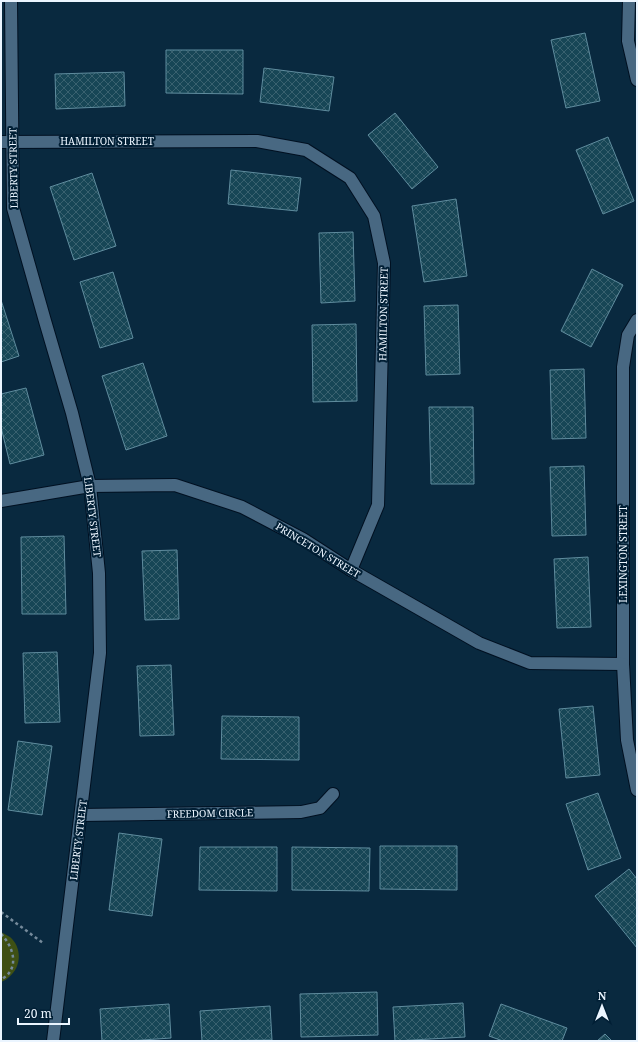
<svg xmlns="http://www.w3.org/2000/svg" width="638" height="1042" font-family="'Noto Serif',serif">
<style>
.green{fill:#3e5014}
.building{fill:url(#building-cross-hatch);stroke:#5f8c9e}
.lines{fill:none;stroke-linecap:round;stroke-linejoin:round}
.street-casing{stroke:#001021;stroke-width:14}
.path{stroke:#758a9b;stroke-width:2.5;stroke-dasharray:3 3;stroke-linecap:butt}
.street{stroke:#486882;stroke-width:12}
.labels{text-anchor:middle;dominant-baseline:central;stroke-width:4;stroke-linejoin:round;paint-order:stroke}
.street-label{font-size:10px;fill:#ebf5ff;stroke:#011f35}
</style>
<defs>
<pattern id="building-cross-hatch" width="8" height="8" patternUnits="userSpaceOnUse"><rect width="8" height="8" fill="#174656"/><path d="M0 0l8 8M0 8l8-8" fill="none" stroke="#39616f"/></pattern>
</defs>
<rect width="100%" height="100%" fill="#09293f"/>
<path class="green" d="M1 932C4 934 7 935 10 937 22 947 22 967 9 977 7 979 4 981 1 982Z"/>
<g class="building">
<polygon points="585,33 600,101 566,108 551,40"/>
<polygon points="166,50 243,50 243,94 166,93"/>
<polygon points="264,68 334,77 329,111 260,102"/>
<polygon points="124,72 125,106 56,109 55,74"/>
<polygon points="395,113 438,167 412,189 368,135"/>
<polygon points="608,137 634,201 603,214 576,150"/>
<polygon points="231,170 301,178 297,211 228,204"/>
<polygon points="92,173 116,246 74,260 50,187"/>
<polygon points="456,199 467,276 424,282 412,206"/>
<polygon points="353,232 355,301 321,303 319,233"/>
<polygon points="592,269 623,285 591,347 561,331"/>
<polygon points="113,272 133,338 100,348 80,282"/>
<polygon points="1,300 19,356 1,362"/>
<polygon points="458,305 460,374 426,375 424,306"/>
<polygon points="356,324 357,401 313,402 312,325"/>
<polygon points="143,363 167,436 126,450 102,376"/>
<polygon points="584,369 586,438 552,439 550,370"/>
<polygon points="26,388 44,455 10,464 1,427 1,394"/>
<polygon points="429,407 473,407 474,484 431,484"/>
<polygon points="584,466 586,535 552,536 550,467"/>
<polygon points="64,536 66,614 22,614 21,537"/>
<polygon points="177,550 179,619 145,620 142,551"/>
<polygon points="588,557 591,627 557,628 554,559"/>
<polygon points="57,652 60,722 25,723 23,653"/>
<polygon points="171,665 174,735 140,736 137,666"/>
<polygon points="593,706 600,775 566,778 559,709"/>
<polygon points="222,716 299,717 299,760 221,759"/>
<polygon points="18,741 52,746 42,815 8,810"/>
<polygon points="598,793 621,858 588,870 566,804"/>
<polygon points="119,833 162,839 152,916 109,910"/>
<polygon points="380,846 457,846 457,890 380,889"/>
<polygon points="200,847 277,847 277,891 199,890"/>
<polygon points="292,847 370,848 369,891 292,890"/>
<polygon points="629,869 637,879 637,948 595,896"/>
<polygon points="377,992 378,1035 301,1037 300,994"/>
<polygon points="463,1003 465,1037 395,1041 393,1007"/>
<polygon points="169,1004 171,1038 128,1041 102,1041 100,1009"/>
<polygon points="501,1004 567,1028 562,1041 503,1041 489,1036"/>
<polygon points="270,1006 272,1040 202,1041 200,1011"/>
<polygon points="605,1034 612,1041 597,1041"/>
</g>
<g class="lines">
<defs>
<g id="street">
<polyline points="11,1 13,208 45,321 72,413 90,486 99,573 100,653 53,1041"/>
<polyline points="629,1 628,41 637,80"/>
<polyline points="1,142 257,141 306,150 350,178 374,216 384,263 378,505 351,570"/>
<polyline points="637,320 628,335 623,367 623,664 627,740 637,790"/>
<polyline points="1,501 90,486 175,485 242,507 303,539 351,570 479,643 530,663 623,664"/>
<polyline points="81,815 301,812 320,808 333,794"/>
</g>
</defs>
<use href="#street" class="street-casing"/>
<g class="path">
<polyline points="1,912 43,943"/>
<path d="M1 934C11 944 18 961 9 973 7 976 3 978 1 980"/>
</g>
<use href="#street" class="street"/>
</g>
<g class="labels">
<g class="street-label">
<text x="107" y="141">HAMILTON STREET</text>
<text transform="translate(13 168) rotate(-91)">LIBERTY STREET</text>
<text transform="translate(383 314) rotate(-89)">HAMILTON STREET</text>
<text transform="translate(93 517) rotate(83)">LIBERTY STREET</text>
<text transform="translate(318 550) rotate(31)">PRINCETON STREET</text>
<text transform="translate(623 554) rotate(-90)">LEXINGTON STREET</text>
<text transform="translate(210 813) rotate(-1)">FREEDOM CIRCLE</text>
<text transform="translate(78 840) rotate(-83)">LIBERTY STREET</text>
</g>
</g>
<rect width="638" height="1042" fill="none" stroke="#ebf5ff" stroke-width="4"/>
<g transform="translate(602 1006)" stroke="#011f35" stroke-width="3" paint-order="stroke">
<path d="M0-3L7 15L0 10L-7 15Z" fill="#ebf5ff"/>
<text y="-6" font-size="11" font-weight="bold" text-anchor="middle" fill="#ebf5ff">N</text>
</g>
<path d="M18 1018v6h51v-6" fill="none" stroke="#ebf5ff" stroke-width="2"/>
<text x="24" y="1018" font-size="12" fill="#ebf5ff" stroke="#011f35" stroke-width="3" paint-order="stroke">20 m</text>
</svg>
